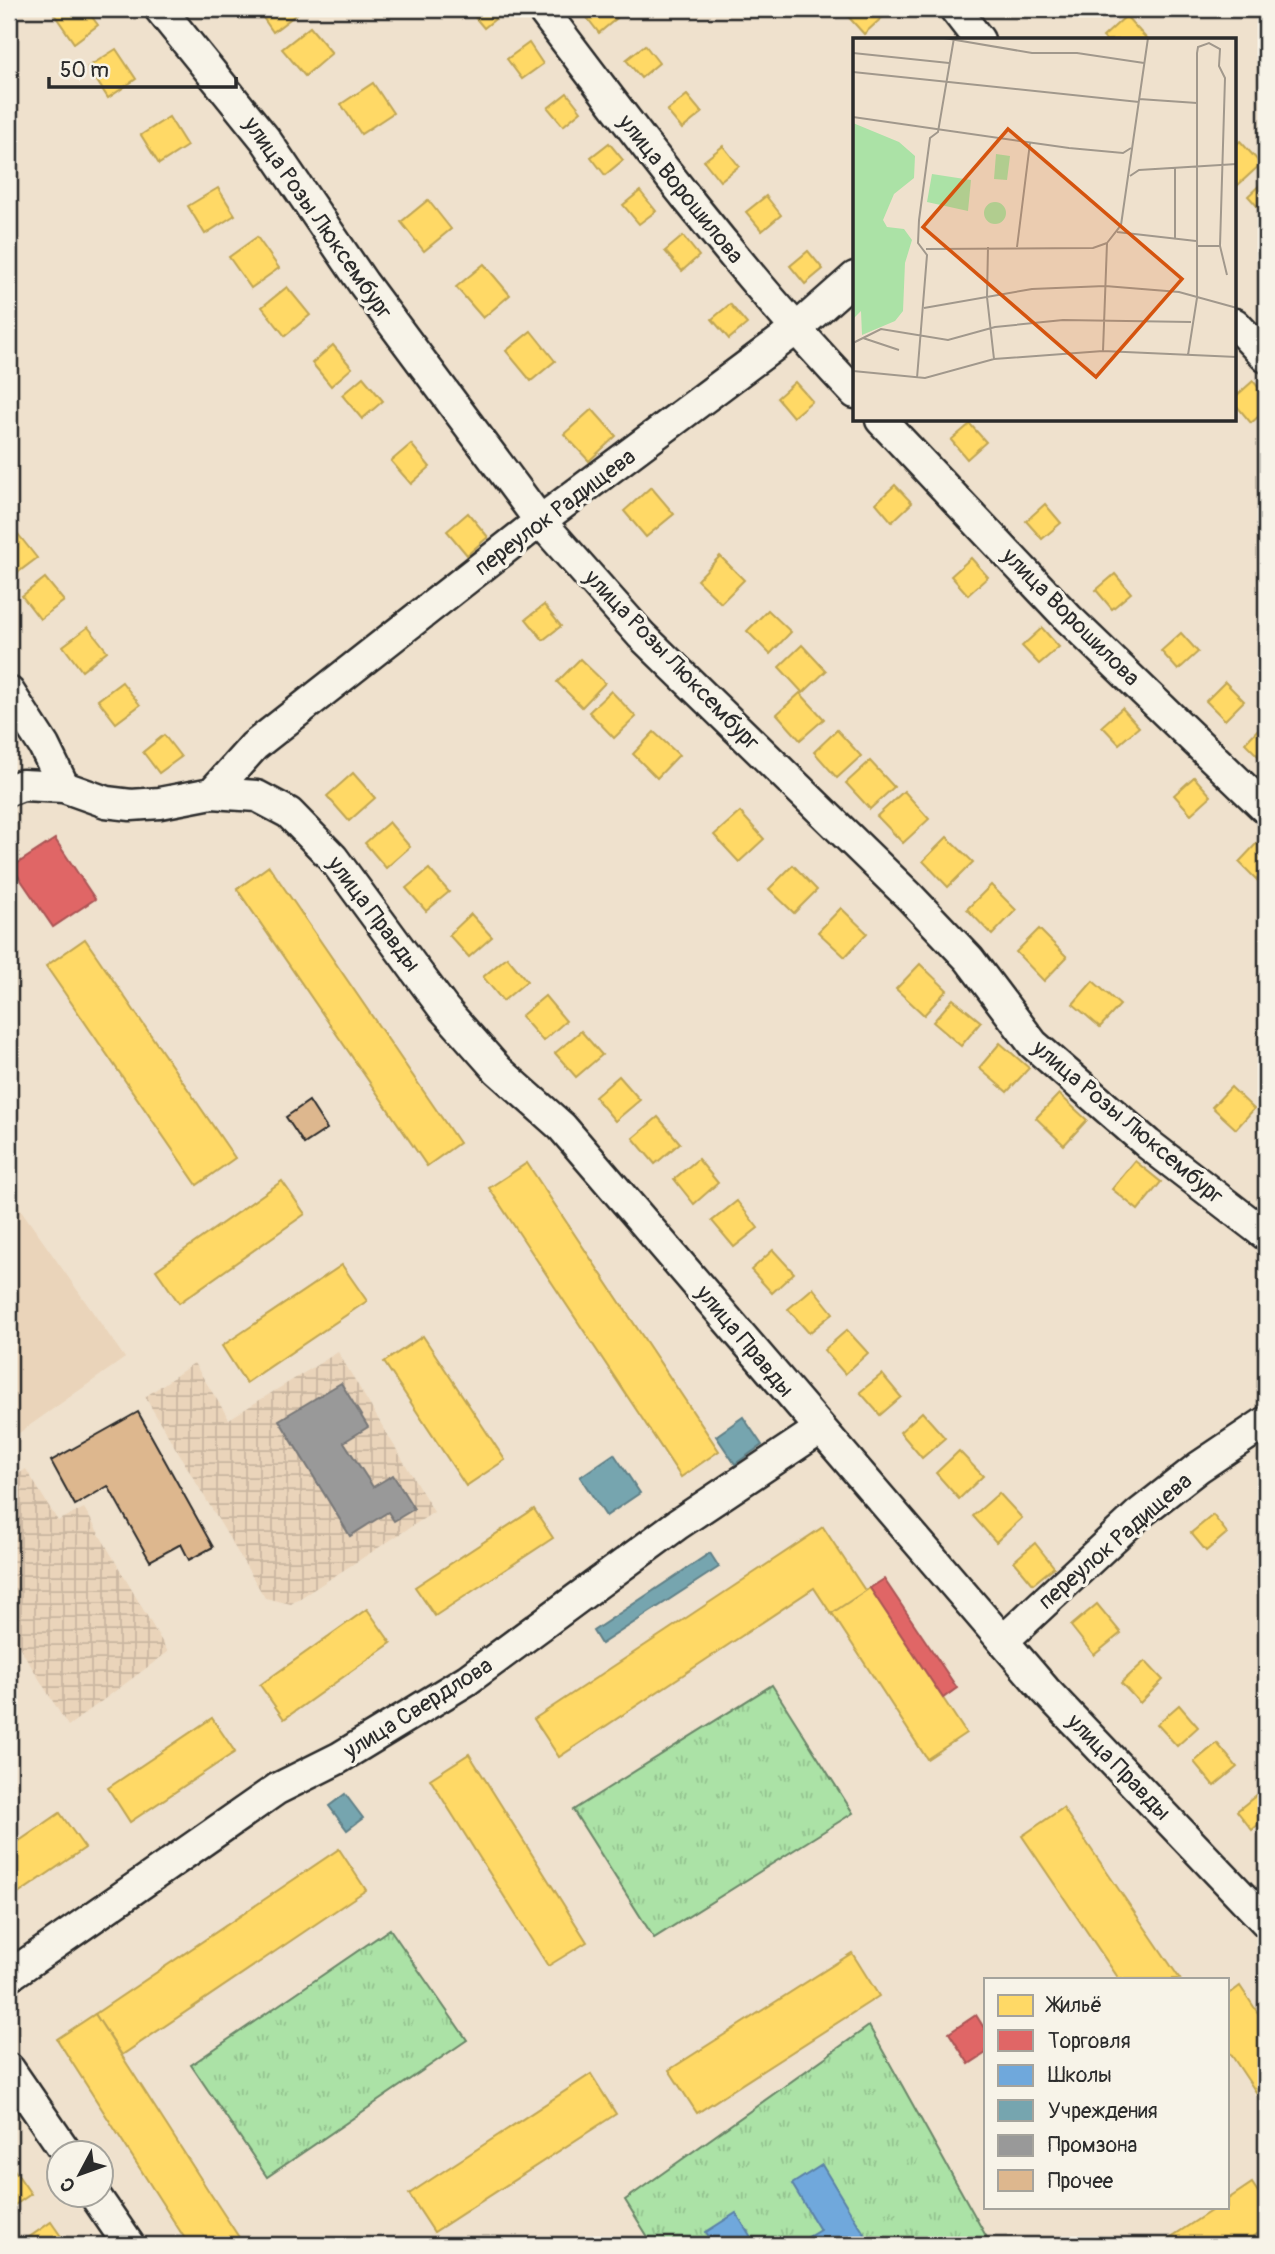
<svg xmlns="http://www.w3.org/2000/svg" width="1275" height="2254" font-family="Pangolin,sans-serif">
<style>
.built{fill:#ead4ba}
.industrial{fill:url(#industrial-grid)}
.park{fill:url(#park-tufts);stroke:#6b8668;stroke-width:2}
.homes{fill:#ffd966;stroke:#bfa554;stroke-width:2}
.shops{fill:#e06666;stroke:#aa5454;stroke-width:2}
.schools{fill:#6fa8dc;stroke:#5b82a7;stroke-width:2}
.public{fill:#76a5af;stroke:#608087;stroke-width:2}
.industry{fill:#999;stroke:#787878;stroke-width:2}
.building{fill:#ddb78e;stroke:#2b2b2b;stroke-width:2}
.lines{fill:none;stroke-linecap:round;stroke-linejoin:round}
.minor-casing{stroke:#2b2b2b;stroke-width:35}
.minor{stroke:#f7f3e8;stroke-width:30}
.labels{text-anchor:middle;dominant-baseline:central;stroke-width:7;stroke-linejoin:round;paint-order:stroke}
.street-label{font-size:23px;fill:#2b2b2b;stroke:#f7f3e8}
.inset-road{fill:none;stroke:#a1988c;stroke-width:2}
.view{fill:#d5540f;fill-opacity:0.15;stroke:#d5540f;stroke-width:3.5}
.inset-edge{fill:none;stroke:#2b2b2b;stroke-width:3.5}
</style>
<defs>
<pattern id="industrial-grid" width="8" height="8" patternUnits="userSpaceOnUse" patternTransform="scale(1.75)"><rect width="8" height="8" fill="#ead4ba"/><path d="M0 4h8M4 0v8" fill="none" stroke="#c9b6a0"/></pattern>
<pattern id="park-tufts" width="24" height="20" patternUnits="userSpaceOnUse" patternTransform="scale(1.75)"><rect width="24" height="20" fill="#abe2a6"/><path d="M3 7l-1-3M5 7V3M7 7l1-3M15 17l-1-3M17 17v-4M19 17l1-3" fill="none" stroke="#93c28f"/></pattern>
</defs>
<rect width="100%" height="100%" fill="#efe1cd"/>
<filter id="ink" filterUnits="userSpaceOnUse"><feTurbulence type="fractalNoise" baseFrequency=".0143" numOctaves="2"/><feDisplacementMap in="SourceGraphic" scale="14" xChannelSelector="R" yChannelSelector="G"/><feConvolveMatrix kernelMatrix="1 2 1 2 8 2 1 2 1" color-interpolation-filters="sRGB"/></filter>
<g filter="url(#ink)">
<polygon class="built" points="9,1193 125,1358 9,1440"/>
<g class="industrial">
<polygon points="338,1352 434,1512 291,1604 265,1598 145,1397 194,1363 229,1419"/>
<polygon points="26,1469 58,1521 84,1508 168,1652 68,1726 9,1630 9,1480"/>
</g>
<g class="park">
<polygon points="772,1685 853,1813 654,1938 573,1810"/>
<polygon points="390,1929 467,2040 267,2177 191,2065"/>
<polygon points="869,2026 991,2245 653,2245 625,2200"/>
</g>
<g class="homes">
<polygon points="61,9 86,9 98,25 74,43 54,14"/>
<polygon points="257,9 295,9 298,13 273,32"/>
<polygon points="468,9 501,9 504,12 484,28"/>
<polygon points="592,9 610,9 617,18 599,33 585,15"/>
<polygon points="847,9 881,9 886,14 864,34 844,12"/>
<polygon points="1126,16 1147,39 1106,40 1103,37"/>
<polygon points="310,27 332,53 305,76 282,49"/>
<polygon points="529,43 543,64 522,79 507,59"/>
<polygon points="645,45 659,63 641,78 626,60"/>
<polygon points="116,49 136,79 108,98 88,67"/>
<polygon points="373,83 393,113 361,134 341,104"/>
<polygon points="567,93 581,111 563,126 548,108"/>
<polygon points="687,95 702,113 682,129 667,111"/>
<polygon points="169,117 187,146 159,164 141,135"/>
<polygon points="1240,141 1261,164 1238,185 1235,182 1235,146"/>
<polygon points="609,143 623,160 605,175 591,157"/>
<polygon points="723,146 739,166 720,181 704,161"/>
<polygon points="1266,179 1266,216 1248,196"/>
<polygon points="218,188 235,215 205,234 188,206"/>
<polygon points="640,191 656,211 639,224 623,205"/>
<polygon points="766,196 781,215 762,231 746,212"/>
<polygon points="428,200 451,229 424,251 401,222"/>
<polygon points="683,236 699,256 682,271 665,251"/>
<polygon points="257,237 279,268 251,288 229,257"/>
<polygon points="808,251 823,269 805,284 790,266"/>
<polygon points="484,264 510,295 483,318 456,287"/>
<polygon points="287,287 310,315 285,336 262,307"/>
<polygon points="730,304 747,324 729,339 712,319"/>
<polygon points="531,331 555,361 531,381 506,351"/>
<polygon points="333,345 352,368 331,386 312,363"/>
<polygon points="363,377 383,401 362,419 342,395"/>
<polygon points="1253,381 1266,396 1266,410 1251,423 1235,404 1235,397"/>
<polygon points="795,382 812,401 793,417 777,398"/>
<polygon points="592,409 616,436 589,461 564,434"/>
<polygon points="970,424 986,442 967,459 951,440"/>
<polygon points="411,444 430,467 411,484 391,461"/>
<polygon points="895,485 912,503 892,522 876,503"/>
<polygon points="651,487 674,514 646,537 624,511"/>
<polygon points="1045,504 1061,523 1042,539 1026,521"/>
<polygon points="468,513 488,537 467,555 447,531"/>
<polygon points="18,534 37,558 13,576 9,571 9,541"/>
<polygon points="720,556 744,580 721,603 697,580"/>
<polygon points="971,558 988,577 968,595 951,576"/>
<polygon points="1115,574 1131,593 1112,609 1096,590"/>
<polygon points="45,578 64,601 40,619 22,596"/>
<polygon points="544,605 561,626 543,640 526,619"/>
<polygon points="768,610 791,632 770,654 747,631"/>
<polygon points="88,627 107,651 82,671 63,646"/>
<polygon points="1042,628 1059,647 1039,664 1022,646"/>
<polygon points="1181,633 1198,652 1178,670 1161,651"/>
<polygon points="802,645 826,671 803,693 779,667"/>
<polygon points="580,659 605,683 582,707 557,682"/>
<polygon points="122,682 140,705 116,723 98,700"/>
<polygon points="1225,682 1244,701 1225,720 1206,701"/>
<polygon points="611,691 636,717 614,738 589,712"/>
<polygon points="800,693 824,719 800,740 777,714"/>
<polygon points="1122,708 1139,727 1119,744 1102,726"/>
<polygon points="1263,724 1266,727 1266,759 1264,762 1245,743"/>
<polygon points="837,730 861,756 837,778 814,752"/>
<polygon points="654,732 679,755 657,778 633,754"/>
<polygon points="164,735 181,757 159,773 143,752"/>
<polygon points="870,761 894,787 870,809 846,783"/>
<polygon points="353,773 375,798 349,821 327,796"/>
<polygon points="1194,777 1211,796 1191,814 1174,795"/>
<polygon points="904,791 929,819 903,843 877,816"/>
<polygon points="740,812 764,839 739,862 714,835"/>
<polygon points="389,822 410,847 386,868 365,843"/>
<polygon points="947,837 973,862 948,887 923,861"/>
<polygon points="1257,843 1266,852 1266,872 1258,881 1239,862"/>
<polygon points="793,865 817,890 794,913 769,889"/>
<polygon points="269,866 459,1143 427,1166 237,889"/>
<polygon points="429,869 449,892 426,911 406,888"/>
<polygon points="991,885 1016,910 992,935 967,909"/>
<polygon points="841,908 867,933 845,957 818,932"/>
<polygon points="471,914 492,937 469,957 449,935"/>
<polygon points="1039,929 1067,957 1044,981 1016,952"/>
<polygon points="85,939 235,1158 197,1185 46,966"/>
<polygon points="507,957 527,981 503,1001 483,977"/>
<polygon points="920,964 947,990 924,1015 896,989"/>
<polygon points="1093,981 1120,1005 1100,1027 1073,1004"/>
<polygon points="545,996 566,1021 543,1041 521,1016"/>
<polygon points="953,999 981,1022 961,1046 933,1022"/>
<polygon points="581,1031 602,1055 576,1077 555,1053"/>
<polygon points="1000,1043 1029,1068 1007,1092 979,1068"/>
<polygon points="619,1076 640,1100 615,1121 595,1097"/>
<polygon points="1231,1087 1254,1109 1236,1129 1212,1107"/>
<polygon points="1059,1094 1087,1120 1064,1145 1036,1118"/>
<polygon points="658,1117 680,1143 655,1164 633,1138"/>
<polygon points="698,1159 718,1183 694,1204 674,1179"/>
<polygon points="1135,1161 1161,1182 1138,1210 1112,1189"/>
<polygon points="527,1163 719,1451 681,1477 489,1188"/>
<polygon points="282,1181 305,1214 179,1303 156,1270"/>
<polygon points="737,1201 758,1228 734,1247 712,1221"/>
<polygon points="773,1250 794,1273 772,1293 751,1270"/>
<polygon points="342,1265 367,1301 246,1383 222,1346"/>
<polygon points="813,1288 833,1313 809,1333 788,1309"/>
<polygon points="847,1330 868,1353 845,1374 824,1350"/>
<polygon points="423,1336 505,1460 466,1486 384,1362"/>
<polygon points="882,1374 901,1397 880,1415 860,1392"/>
<polygon points="922,1412 945,1438 922,1458 900,1432"/>
<polygon points="959,1451 983,1476 959,1499 936,1473"/>
<polygon points="999,1493 1022,1518 996,1542 973,1516"/>
<polygon points="534,1509 553,1538 435,1616 415,1587"/>
<polygon points="1213,1515 1227,1533 1206,1551 1191,1533"/>
<polygon points="823,1527 866,1592 832,1615 814,1588 559,1757 534,1719"/>
<polygon points="1035,1543 1054,1567 1033,1584 1014,1561"/>
<polygon points="870,1588 966,1733 927,1759 832,1613"/>
<polygon points="1097,1604 1121,1633 1094,1655 1071,1626"/>
<polygon points="367,1609 391,1643 284,1719 260,1685"/>
<polygon points="1145,1661 1163,1680 1140,1703 1121,1683"/>
<polygon points="1179,1705 1198,1727 1177,1746 1157,1724"/>
<polygon points="212,1718 235,1752 130,1822 108,1788"/>
<polygon points="1217,1743 1237,1767 1214,1786 1194,1762"/>
<polygon points="469,1754 587,1942 548,1966 430,1779"/>
<polygon points="1264,1789 1266,1792 1266,1818 1252,1830 1237,1811"/>
<polygon points="1063,1808 1180,1979 1119,1979 1022,1836"/>
<polygon points="60,1813 85,1848 9,1900 9,1848"/>
<polygon points="339,1849 366,1890 122,2055 95,2014"/>
<polygon points="852,1953 879,1996 697,2113 669,2070"/>
<polygon points="1240,1986 1266,2025 1266,2107 1228,2050 1228,1995"/>
<polygon points="95,2014 210,2193 244,2245 189,2245 57,2039"/>
<polygon points="591,2074 616,2114 434,2232 409,2194"/>
<polygon points="13,2168 31,2194 9,2209 9,2171"/>
<polygon points="1252,2183 1266,2204 1266,2228 1241,2245 1159,2245 1217,2207 1228,2207 1228,2199"/>
<polygon points="51,2222 67,2245 23,2245 21,2243"/>
</g>
<g class="shops">
<polygon points="55,839 95,899 53,927 12,867"/>
<polygon points="884,1579 957,1688 943,1698 870,1588"/>
<polygon points="976,2015 986,2031 986,2053 969,2064 949,2033"/>
</g>
<g class="schools">
<polygon points="822,2165 856,2221 872,2245 795,2245 820,2230 792,2184"/>
<polygon points="736,2213 756,2245 714,2245 706,2232"/>
</g>
<g class="public">
<polygon points="743,1417 762,1445 735,1464 716,1436"/>
<polygon points="614,1454 640,1493 606,1516 580,1477"/>
<polygon points="710,1553 719,1567 601,1644 593,1631"/>
<polygon points="345,1794 363,1818 347,1830 329,1806"/>
</g>
<polygon class="industry" points="341,1383 368,1427 344,1442 373,1487 393,1475 414,1509 394,1521 388,1512 350,1536 279,1420"/>
<g class="building">
<polygon points="309,1101 327,1129 304,1144 286,1117"/>
<polygon points="138,1412 213,1547 189,1560 181,1544 150,1561 108,1486 75,1505 51,1461"/>
</g>
<g class="lines">
<defs>
<g id="minor">
<polyline points="160,9 265,139 363,283 540,521 641,635 909,896 969,959 1033,1044 1148,1144 1266,1235"/>
<path d="M542 9C641 141 741 273 855 393"/>
<polyline points="955,9 979,40"/>
<polyline points="1235,324 1266,357"/>
<polyline points="881,420 1068,618 1266,809"/>
<polyline points="9,692 44,746 64,787"/>
<polyline points="9,790 22,785 64,787 106,802 131,805 160,803 212,793 254,746 540,521 795,330 855,277"/>
<polyline points="212,793 257,796 289,813 333,858 444,1009 498,1070 562,1127 1045,1690 1266,1922"/>
<polyline points="1003,1641 1139,1514 1199,1467 1266,1422"/>
<polyline points="9,1976 277,1789 339,1758 467,1680 678,1524 820,1429"/>
<polyline points="9,2069 66,2152"/>
<polyline points="94,2194 129,2245"/>
</g>
</defs>
<use href="#minor" class="minor-casing"/>
<use href="#minor" class="minor"/>
</g>
</g>
<g class="labels">
<g class="street-label">
<text transform="translate(681 189) rotate(51)">улица Ворошилова</text>
<text transform="translate(318 218) rotate(55)">улица Розы Люксембург</text>
<text transform="translate(555 512) rotate(-37)">переулок Радищева</text>
<text transform="translate(1071 617) rotate(45)">улица Ворошилова</text>
<text transform="translate(672 660) rotate(46)">улица Розы Люксембург</text>
<text transform="translate(374 914) rotate(53)">улица Правды</text>
<text transform="translate(1128 1122) rotate(40)">улица Розы Люксембург</text>
<text transform="translate(745 1341) rotate(50)">улица Правды</text>
<text transform="translate(1115 1541) rotate(-41)">переулок Радищева</text>
<text transform="translate(418 1708) rotate(-32)">улица Свердлова</text>
<text transform="translate(1119 1767) rotate(46)">улица Правды</text>
</g>
</g>
<g transform="translate(853 38)">
<rect width="383" height="383" fill="#efe1cd"/>
<path d="M0 85 46 104 62 118 61 140 41 156 30 182 34 189 51 191 59 202 52 225 50 273 42 283 9 297 8 273 0 281Z" fill="#abe2a6"/>
<path d="M143 116 157 118 154 142 141 141ZM79 136 118 142 115 173 74 164ZM131 175a11 11 0 1 1 22 0a11 11 0 1 1-22 0Z" fill="#abe2a6"/>
<path class="inset-road" d="M91 0 179 15H224L291 25M0 15 96 25M0 34 286 64M286 61 344 65M0 79 216 110 270 115 278 110M277 138 286 132 384 126M264 194 343 203M322 200V130M344 208H367M135 209 134 259 141 321M164 209 177 105M73 211 240 210 254 205M71 270 179 251 252 248 326 254 384 270M10 300 46 312M0 305 28 291 95 302 142 289 210 282 338 284M250 313 254 205 268 187 295 0M335 317 344 260V15L345 9 356 5 367 11 366 28 372 40 367 208 374 237M0 333 72 340 141 321 250 313 384 319M64 340 74 217 65 205 66 182 77 100 85 94 101 0M0 363 1 304"/>
<path class="view" d="M155 91 329 241 243 339 70 189Z"/>
<rect width="383" height="383" class="inset-edge"/>
</g>
<rect width="1275" height="2254" fill="none" stroke="#f7f3e8" stroke-width="35"/>
<rect x="18" y="18" width="1240" height="2219" fill="none" stroke="#2b2b2b" stroke-width="2.5" filter="url(#ink)"/>
<rect x="984" y="1978" width="245" height="231" fill="#f7f3e8" stroke="#a5a39c" stroke-width="2"/>
<rect x="998" y="1995" width="35" height="21" fill="#ffd966" stroke="#a5a39c" stroke-width="2"/>
<text x="1048" y="2012" font-size="21" fill="#2b2b2b">Жильё</text>
<rect x="998" y="2030" width="35" height="21" fill="#e06666" stroke="#a5a39c" stroke-width="2"/>
<text x="1048" y="2048" font-size="21" fill="#2b2b2b">Торговля</text>
<rect x="998" y="2065" width="35" height="21" fill="#6fa8dc" stroke="#a5a39c" stroke-width="2"/>
<text x="1048" y="2082" font-size="21" fill="#2b2b2b">Школы</text>
<rect x="998" y="2100" width="35" height="21" fill="#76a5af" stroke="#a5a39c" stroke-width="2"/>
<text x="1048" y="2118" font-size="21" fill="#2b2b2b">Учреждения</text>
<rect x="998" y="2135" width="35" height="21" fill="#999999" stroke="#a5a39c" stroke-width="2"/>
<text x="1048" y="2152" font-size="21" fill="#2b2b2b">Промзона</text>
<rect x="998" y="2170" width="35" height="21" fill="#ddb78e" stroke="#a5a39c" stroke-width="2"/>
<text x="1048" y="2188" font-size="21" fill="#2b2b2b">Прочее</text>
<g transform="translate(80 2174) rotate(229)"><circle r="33" fill="#f7f3e8" stroke="#a5a39c" stroke-width="2"/>
<path d="M0-5L12 26L0 18L-12 26Z" fill="#2b2b2b"/>
<text y="-10" font-size="19" font-weight="bold" text-anchor="middle" fill="#2b2b2b">С</text>
</g>
<path d="M49 77v10h187v-10" fill="none" stroke="#2b2b2b" stroke-width="3.5"/>
<text x="60" y="77" font-size="21" fill="#2b2b2b" stroke="#f7f3e8" stroke-width="5" paint-order="stroke">50 m</text>
</svg>
